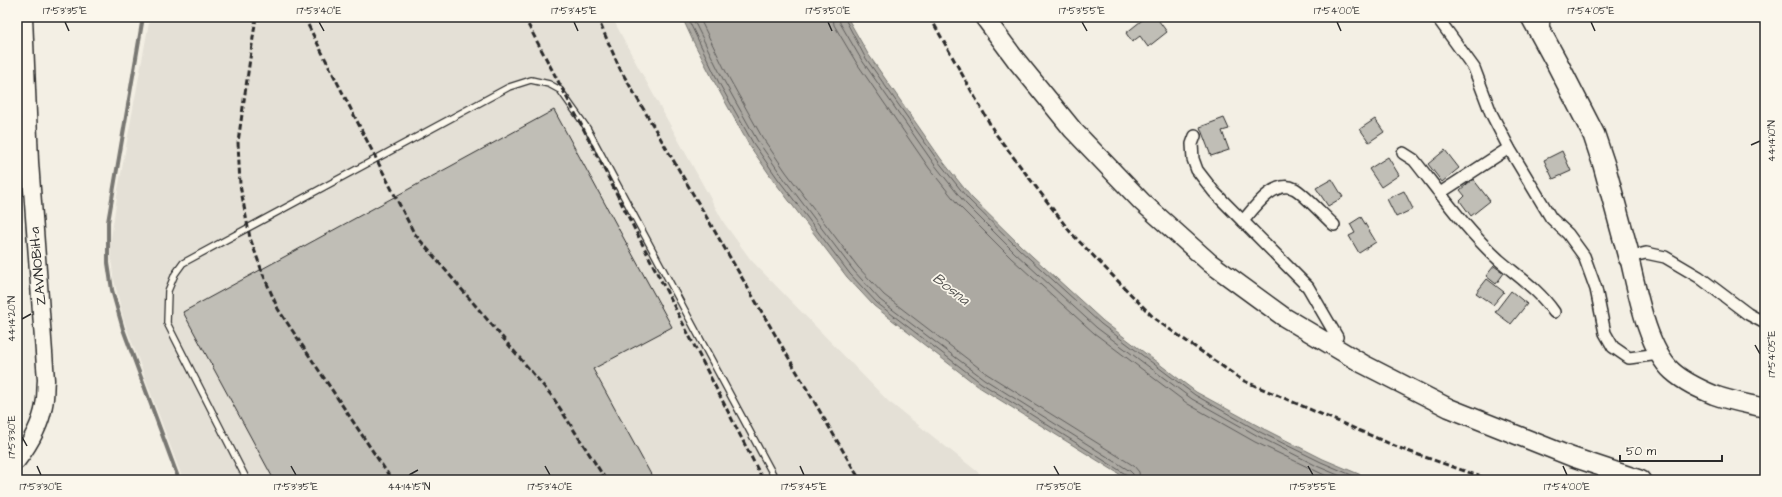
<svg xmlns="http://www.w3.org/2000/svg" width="1782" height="497" font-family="'Architects Daughter',sans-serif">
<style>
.built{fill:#e4e0d6}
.water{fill:#aca9a2;stroke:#787772}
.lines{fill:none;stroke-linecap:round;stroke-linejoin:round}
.shore{stroke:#5f5d5b;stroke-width:1}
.stream{stroke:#787772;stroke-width:4}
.building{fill:#c0beb6;stroke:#2b2b2b}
.service-casing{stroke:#2b2b2b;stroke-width:8}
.minor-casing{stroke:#2b2b2b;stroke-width:14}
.secondary-casing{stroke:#2b2b2b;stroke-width:19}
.primary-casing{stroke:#2b2b2b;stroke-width:21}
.motorway-casing{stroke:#2b2b2b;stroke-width:24}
.service{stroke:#fbf7ec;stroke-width:5.5}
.minor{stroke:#fbf7ec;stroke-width:11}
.secondary{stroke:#fbf7ec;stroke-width:16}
.primary{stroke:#fbf7ec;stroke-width:18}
.motorway{stroke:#fbf7ec;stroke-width:21}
.rail{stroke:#2b2b2b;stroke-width:3;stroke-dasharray:6 3;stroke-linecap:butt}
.ticks{fill:none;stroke:#2b2b2b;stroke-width:1.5}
.labels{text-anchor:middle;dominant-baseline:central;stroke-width:3.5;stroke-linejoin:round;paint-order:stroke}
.street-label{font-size:14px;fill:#2b2b2b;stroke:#fbf7ec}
.water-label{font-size:15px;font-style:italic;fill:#585755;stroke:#fbf7ec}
.neatline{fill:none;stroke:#2b2b2b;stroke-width:1.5}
.ticks-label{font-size:10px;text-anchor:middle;fill:#2b2b2b}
</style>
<rect width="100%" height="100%" fill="#f3efe4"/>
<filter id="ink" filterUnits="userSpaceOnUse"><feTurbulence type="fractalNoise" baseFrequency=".025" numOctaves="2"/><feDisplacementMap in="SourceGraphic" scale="8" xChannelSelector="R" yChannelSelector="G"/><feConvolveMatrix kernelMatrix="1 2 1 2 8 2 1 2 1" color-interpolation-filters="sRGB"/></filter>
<g filter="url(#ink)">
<polygon class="built" points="150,17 612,17 635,61 724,223 751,260 888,401 988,480 183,480 124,321 113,276 110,245 118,190"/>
<polygon class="water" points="682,17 847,17 868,54 941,159 971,197 1021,246 1103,321 1196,392 1262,428 1323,459 1373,480 1129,480 979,387 874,306 847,277 774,181 749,145 716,85 693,41"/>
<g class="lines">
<g class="shore">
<polyline points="687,17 719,83 753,143 778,179 850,274 877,303 981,383 1127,475 1129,480"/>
<polyline points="692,17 724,81 757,140 782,176 854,271 880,300 984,379 1130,471 1133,474 1134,480"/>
<polyline points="699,17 729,78 762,137 786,172 858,267 884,295 987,374 1134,466 1139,472 1140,480"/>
<polyline points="833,17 834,25 856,62 929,168 960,207 1011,258 1094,333 1188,404 1255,442 1335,480"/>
<polyline points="839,17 840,23 861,59 934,164 965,203 1015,253 1097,328 1192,399 1258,436 1319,467 1350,480"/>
<polyline points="844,17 865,57 938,161 968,199 1019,249 1101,324 1195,395 1260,432 1321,462 1363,480"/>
</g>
<polyline class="stream" points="143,17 108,222 108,263 112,290 123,329 179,480"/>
</g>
<g class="building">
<polygon points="1146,17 1156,17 1167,32 1148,47 1140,36 1132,42 1126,33"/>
<polygon points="554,110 672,327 593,369 654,480 274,480 183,312"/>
<polygon points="1224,118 1229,129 1222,131 1229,150 1211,156 1200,127"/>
<polygon points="1375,119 1384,132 1369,142 1360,129"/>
<polygon points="1445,150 1459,168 1442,182 1428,164"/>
<polygon points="1562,151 1571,171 1553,179 1544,160"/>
<polygon points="1388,157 1399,175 1381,187 1369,169"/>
<polygon points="1332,179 1343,197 1328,206 1316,188"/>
<polygon points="1473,179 1490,201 1471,216 1460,201 1465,196 1460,190"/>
<polygon points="1404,191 1413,209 1396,217 1387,199"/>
<polygon points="1361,217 1376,242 1359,253 1349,236 1355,233 1350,224"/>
<polygon points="1494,266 1504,273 1496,284 1486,276"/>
<polygon points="1487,279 1504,292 1493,305 1476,293"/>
<polygon points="1511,291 1527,304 1511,324 1495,312"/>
</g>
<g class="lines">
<defs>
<g id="service">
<polyline points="1546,28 1547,17"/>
<polyline points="247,480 167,323 168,291 175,274 183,263 509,87 531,80 549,84 560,90 587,128 776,480"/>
</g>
<g id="minor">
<polyline points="1437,17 1474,68 1491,113 1509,148 1551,218 1568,234 1584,256 1596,289 1605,333 1613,347 1629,358 1659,354"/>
<polyline points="1195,136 1192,144 1193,159 1197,170 1214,192 1308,287 1337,337 1332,345"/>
<path d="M1403 153 1414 160C1441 194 1467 231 1499 260 1519 277 1539 290 1554 312"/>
<polyline points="1440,193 1509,148"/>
<path d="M1243 221C1254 208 1275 178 1295 189 1304 194 1325 217 1334 225"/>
<polyline points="1629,257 1646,253 1665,257 1699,277 1748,314 1765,323"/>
</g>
<path id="secondary" d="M17 461C29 445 41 425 44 405 46 397 45 388 46 380L30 162 24 17"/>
<g id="primary">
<polyline points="984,17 1016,60 1073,130 1142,202 1210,263 1284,317 1363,364 1449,408 1572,457 1641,480"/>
<path d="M1629 257C1637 290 1647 348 1672 371 1684 382 1700 389 1714 395 1730 401 1749 404 1765 408"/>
</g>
<polyline id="motorway" points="1532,17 1557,63 1594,135 1604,165 1629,257"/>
</defs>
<use href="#service" class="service-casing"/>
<use href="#minor" class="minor-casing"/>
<use href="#secondary" class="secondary-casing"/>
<use href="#primary" class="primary-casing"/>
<use href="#motorway" class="motorway-casing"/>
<use href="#service" class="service"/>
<use href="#minor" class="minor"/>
<use href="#secondary" class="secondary"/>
<use href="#primary" class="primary"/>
<use href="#motorway" class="motorway"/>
<g class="rail">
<polyline points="256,17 238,142 240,185 250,238 263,274 278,309 392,480"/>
<polyline points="304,17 414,233 552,396 606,480"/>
<polyline points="524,17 583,128 763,480"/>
<polyline points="597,17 620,69 860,480"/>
<polyline points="930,17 995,133 1071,233 1155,319 1242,380 1402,449 1490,480"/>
</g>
</g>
</g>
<path class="ticks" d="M65 22 69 31M319 22 324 31M574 22 578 31M828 22 832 31M1082 22 1087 31M1337 22 1341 31M1591 22 1595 31M1751 145 1760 141M22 319 31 314M1755 345 1760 354M22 437 27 446M37 466 41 475M291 466 296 475M545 466 550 475M800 466 804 475M1054 466 1059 475M1308 466 1313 475M1563 466 1567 475M409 475 418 470"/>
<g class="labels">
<g class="street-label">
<text transform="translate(38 266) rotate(-95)">ZAVNOBiH-a</text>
</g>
<g class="water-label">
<text transform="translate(951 289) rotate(38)">Bosna</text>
</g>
</g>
<rect width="1782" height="497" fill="none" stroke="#fbf7ec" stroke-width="44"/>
<path d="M1620 455v6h102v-6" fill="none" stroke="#2b2b2b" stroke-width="2"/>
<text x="1626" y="455" font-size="12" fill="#2b2b2b" stroke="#fbf7ec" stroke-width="3" paint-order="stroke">50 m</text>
<rect x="22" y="22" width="1738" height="453" class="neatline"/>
<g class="ticks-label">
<text x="65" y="14">17°53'35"E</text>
<text x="319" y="14">17°53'40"E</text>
<text x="574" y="14">17°53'45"E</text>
<text x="828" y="14">17°53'50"E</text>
<text x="1082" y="14">17°53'55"E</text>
<text x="1337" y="14">17°54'00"E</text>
<text x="1591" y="14">17°54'05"E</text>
<text transform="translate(1771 141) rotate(-90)" y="4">44°14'10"N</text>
<text transform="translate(11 319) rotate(-90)" y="4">44°14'20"N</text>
<text transform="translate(1771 354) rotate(-90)" y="4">17°54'05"E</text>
<text transform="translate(11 437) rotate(-90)" y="4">17°53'30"E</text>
<text x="41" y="490">17°53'30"E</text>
<text x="296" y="490">17°53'35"E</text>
<text x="409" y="490">44°14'15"N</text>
<text x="550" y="490">17°53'40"E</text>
<text x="804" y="490">17°53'45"E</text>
<text x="1059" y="490">17°53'50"E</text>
<text x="1313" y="490">17°53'55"E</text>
<text x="1567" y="490">17°54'00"E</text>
</g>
</svg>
